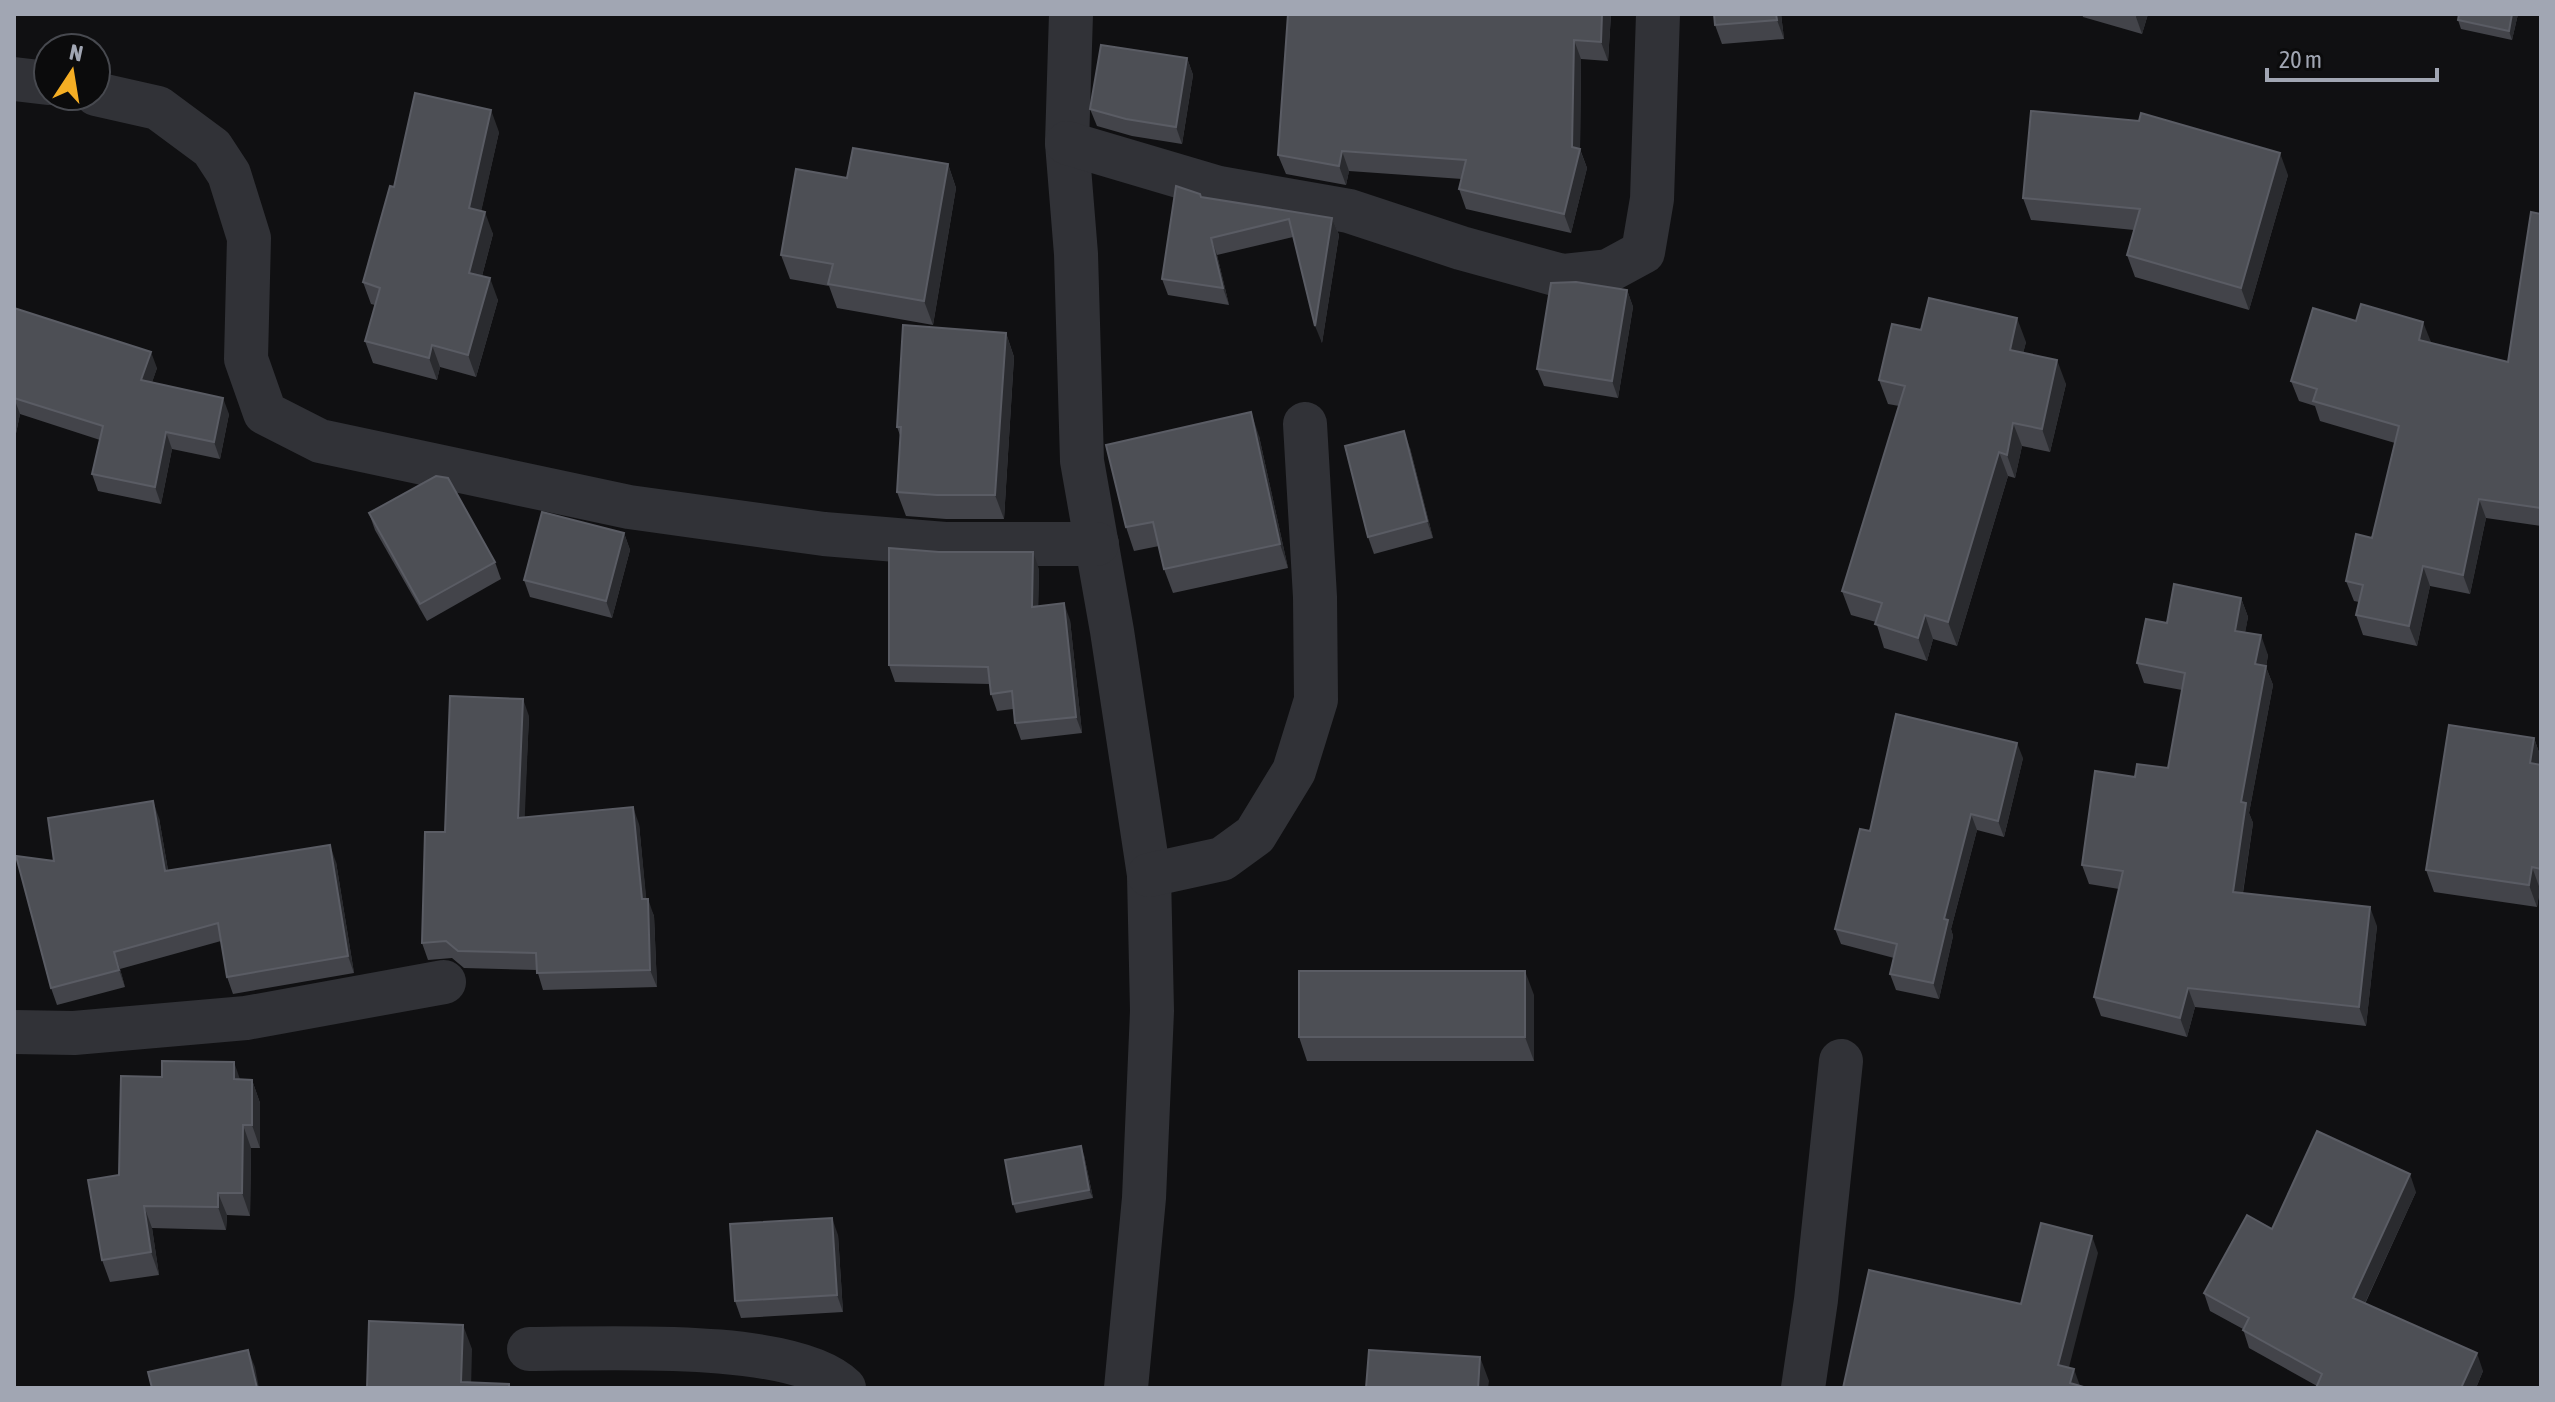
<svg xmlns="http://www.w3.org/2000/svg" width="2555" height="1402" font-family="'Asap Condensed',sans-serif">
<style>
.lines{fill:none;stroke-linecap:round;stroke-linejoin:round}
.minor{stroke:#313237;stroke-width:44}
.wall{fill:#43444a}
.shaded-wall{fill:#2a2b2f}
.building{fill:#4d4f55;stroke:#5a5c64;stroke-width:2}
</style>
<rect width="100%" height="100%" fill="#101012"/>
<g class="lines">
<g class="minor">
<polyline points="1071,14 1067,143 1076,254 1082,461 1112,631 1149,875 1152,1011 1144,1198 1126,1388"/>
<polyline points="14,79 48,83"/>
<polyline points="96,94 158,108 212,148 229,174 249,238 246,359 265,413 320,441 629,507 824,534 945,544 1097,544"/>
<polyline points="1067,143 1219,188 1349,211 1461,248 1562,276 1608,271 1643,252 1652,199 1658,14"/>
<polyline points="1149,875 1222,859 1255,835 1294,771 1316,700 1315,597 1305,424"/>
<polyline points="14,1032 74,1033 246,1018 444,982"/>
<path d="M529 1349C600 1349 794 1338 844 1388"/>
<polyline points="1803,1388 1816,1300 1841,1061"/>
</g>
</g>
<g class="wall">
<polygon points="1288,14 1611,14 1608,61 1581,59 1580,149 1587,168 1571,233 1466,209 1459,189 1462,179 1349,171 1346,185 1286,174 1278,155"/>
<polygon points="1714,14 1781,14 1784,39 1722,44 1715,25"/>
<polygon points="2082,14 2148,14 2142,34 2083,17"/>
<polygon points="2518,14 2512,40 2461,29 2458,20"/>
<polygon points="1187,58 1193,75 1182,144 1132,136 1097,126 1090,109"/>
<polygon points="499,132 481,211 493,234 482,276 498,300 476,377 440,367 437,380 373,363 365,341 375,305 371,304 363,282 394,187"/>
<polygon points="948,164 956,188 933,325 837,308 829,286 790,279 781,255 847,178"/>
<polygon points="2288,175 2249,310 2135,277 2127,255 2134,230 2031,220 2023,198"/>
<polygon points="1202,197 1332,218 1339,235 1322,343 1293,237 1217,255 1229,305 1168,295 1162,279"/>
<polygon points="2541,214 2541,526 2486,518 2470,594 2430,586 2417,646 2363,635 2356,615 2359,602 2354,601 2346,581 2372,538 2395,443 2320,421 2315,406 2299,401 2291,381 2356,321 2431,342 2430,343 2508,362"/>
<polygon points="1627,290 1633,307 1618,398 1544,386 1537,369"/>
<polygon points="14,308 157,368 152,382 229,414 220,459 172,449 161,504 98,491 92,474 100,440 20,414 14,443"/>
<polygon points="1921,330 2026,342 2023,353 2066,384 2050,452 2022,446 2015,478 2008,476 1957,646 1933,639 1927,661 1884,648 1876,622 1851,615 1842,591 1899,406 1888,404 1879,380"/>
<polygon points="1006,333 1014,357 1004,519 946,519 906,516 897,492 901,438 897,427"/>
<polygon points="1259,436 1288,568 1173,593 1164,569 1159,546 1134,551 1126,527"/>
<polygon points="1410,448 1433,538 1374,554 1368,537"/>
<polygon points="369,513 495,562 501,579 427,621 375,530"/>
<polygon points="624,533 630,550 612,618 530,597 524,580"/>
<polygon points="1039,569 1038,606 1070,620 1082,733 1021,740 1015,723 1013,709 997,711 991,694 990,684 895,682 889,665"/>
<polygon points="2241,598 2248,617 2245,632 2268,655 2266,667 2273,685 2249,813 2253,823 2243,893 2377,926 2366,1026 2195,1007 2187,1037 2101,1016 2094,997 2119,889 2089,884 2082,865 2135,777 2168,768 2182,690 2144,683 2137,663 2167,623"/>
<polygon points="529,716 524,818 639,824 646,899 654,916 657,987 543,990 537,970 464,968 452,958 428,960 422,943 445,832"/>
<polygon points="2534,738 2541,758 2541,889 2540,889 2537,907 2434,892 2426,870"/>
<polygon points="2023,758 2004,837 1977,830 1951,929 1953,936 1939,999 1896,990 1890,974 1894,958 1841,944 1835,929 1870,831"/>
<polygon points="159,818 168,870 336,862 354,973 233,994 227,977 221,941 120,969 125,987 57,1005 51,988 54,861"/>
<polygon points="1534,995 1534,1061 1307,1061 1299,1037"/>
<polygon points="240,1080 252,1080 260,1103 260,1148 251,1148 250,1216 227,1215 226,1230 152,1228 159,1275 110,1282 102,1260 119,1175"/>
<polygon points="1084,1155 1093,1198 1016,1213 1013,1204"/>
<polygon points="2416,1192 2365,1304 2483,1371 2476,1388 2316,1388 2317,1386 2249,1348 2243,1329 2210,1311 2204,1293 2272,1229"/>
<polygon points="838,1235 843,1312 741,1318 735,1301"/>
</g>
<g class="shaded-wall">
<polygon points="1602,14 1611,14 1608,61 1601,42"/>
<polygon points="1776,14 1781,14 1784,39 1777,20"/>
<polygon points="2137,14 2148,14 2142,34 2136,17"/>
<polygon points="2512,14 2518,14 2512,40 2509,31"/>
<polygon points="1574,40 1581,59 1580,150 1587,168 1571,233 1564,214 1572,147"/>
<polygon points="1187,58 1193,75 1182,144 1176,127"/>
<polygon points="491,110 499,132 477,230 469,208"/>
<polygon points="1342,151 1349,171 1346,185 1339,166"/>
<polygon points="2280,153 2288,175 2249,310 2241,288"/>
<polygon points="948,164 956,188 933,325 924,301"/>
<polygon points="485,212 493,234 477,295 469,273"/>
<polygon points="1332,218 1339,235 1322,343 1315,326"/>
<polygon points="1211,238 1217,255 1229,305 1223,288"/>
<polygon points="490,278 498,300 476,377 468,355"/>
<polygon points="1627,290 1633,307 1618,398 1612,381"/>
<polygon points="2017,318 2026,342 2018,374 2010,350"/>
<polygon points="2423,322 2431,342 2426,360 2419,340"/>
<polygon points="1006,333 1014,357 1004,519 995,495"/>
<polygon points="432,345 440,367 437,380 429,358"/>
<polygon points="151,352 157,368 147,397 141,380"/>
<polygon points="2057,360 2066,384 2050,452 2042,429"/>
<polygon points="14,398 20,414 14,443"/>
<polygon points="223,398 229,414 220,459 214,442"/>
<polygon points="1251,412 1259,436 1288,568 1280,544"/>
<polygon points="2013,423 2022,446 2015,478 2007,455"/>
<polygon points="1404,431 1410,448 1433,538 1427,521"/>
<polygon points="166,432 172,449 161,504 155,487"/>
<polygon points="1999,452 2008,476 1957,646 1948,622"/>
<polygon points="2479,499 2486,518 2470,594 2463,575"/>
<polygon points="624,533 630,550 612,618 606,601"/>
<polygon points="1033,552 1039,569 1038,623 1032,607"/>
<polygon points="2423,566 2430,586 2417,646 2409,626"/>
<polygon points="2241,598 2248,617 2242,650 2235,631"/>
<polygon points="1064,603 1070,620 1082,733 1076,717"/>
<polygon points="1925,615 1933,639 1927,661 1918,638"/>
<polygon points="2261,635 2268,655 2266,667 2273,685 2249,813 2253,823 2240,911 2233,892 2241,802 2255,664"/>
<polygon points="523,699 529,716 524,835 518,818"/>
<polygon points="2534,738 2541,758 2541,764 2530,763"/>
<polygon points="2017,743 2023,758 2004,837 1998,821"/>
<polygon points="153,801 159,818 171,888 165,871"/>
<polygon points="633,807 639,824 648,916 642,899"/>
<polygon points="1971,814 1977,830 1951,929 1953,936 1939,999 1933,983 1944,919"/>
<polygon points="330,845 336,862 354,973 348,956"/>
<polygon points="2532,867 2540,889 2537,907 2529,885"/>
<polygon points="648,899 654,916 657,987 650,970"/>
<polygon points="2370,907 2377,926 2366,1026 2359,1007"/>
<polygon points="114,952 120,969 125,987 119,970"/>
<polygon points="1525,971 1534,995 1534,1061 1525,1037"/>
<polygon points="2188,988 2195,1007 2187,1037 2180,1018"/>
<polygon points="234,1062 242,1085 234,1079"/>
<polygon points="252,1080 260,1103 260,1148 252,1125"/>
<polygon points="243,1125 251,1148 250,1216 242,1193"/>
<polygon points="1081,1146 1084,1155 1093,1198 1089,1190"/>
<polygon points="2410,1174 2416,1192 2359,1316 2353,1298"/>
<polygon points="218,1193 227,1215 226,1230 218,1207"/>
<polygon points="144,1206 152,1228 159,1275 151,1252"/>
<polygon points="832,1218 838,1235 843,1312 837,1295"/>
<polygon points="2092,1236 2098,1253 2065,1383 2058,1365"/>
<polygon points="463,1325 472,1349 471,1388 461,1382"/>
<polygon points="248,1350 255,1367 259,1388 257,1388"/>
<polygon points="2477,1353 2483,1371 2476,1388 2461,1388"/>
<polygon points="1480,1357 1489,1381 1488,1388 1478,1388"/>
<polygon points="2074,1369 2080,1386 2070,1383"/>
</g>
<g class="building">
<polygon points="1288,14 1602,14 1601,42 1574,40 1572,147 1580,149 1564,214 1459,189 1466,160 1342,151 1339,166 1278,155"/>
<polygon points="1714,14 1776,14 1777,20 1715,25"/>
<polygon points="2459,14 2512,14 2509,31 2458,20"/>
<polygon points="1101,45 1187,58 1176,127 1126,119 1090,109"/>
<polygon points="415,93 491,110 469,208 485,212 469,273 490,278 468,355 432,345 429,358 365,341 380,288 363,282 390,186 394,187"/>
<polygon points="2031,111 2139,121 2141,113 2280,153 2241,288 2127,255 2140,209 2023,198"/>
<polygon points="853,148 948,164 924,301 828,284 833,264 781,255 796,169 847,178"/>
<polygon points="1176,186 1200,194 1201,197 1332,218 1315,326 1289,219 1211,238 1223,288 1162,279"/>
<polygon points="2531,212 2541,214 2541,508 2479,499 2463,575 2423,566 2409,626 2356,615 2363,585 2346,581 2356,534 2372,538 2399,426 2313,401 2317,389 2291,381 2313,308 2356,321 2361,304 2423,322 2419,340 2508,362"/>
<polygon points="1576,282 1627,290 1612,381 1537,369 1551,283"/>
<polygon points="1929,298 2017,318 2010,350 2057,360 2042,429 2013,423 2007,455 1999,452 1948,622 1925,615 1918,638 1875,624 1882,603 1842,591 1905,386 1879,380 1892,324 1921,330"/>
<polygon points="14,308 151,352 141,380 223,398 214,442 166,432 155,487 92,474 103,426 14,398"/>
<polygon points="903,325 1006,333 995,495 937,495 897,492 901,427 897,427"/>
<polygon points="1251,412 1280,544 1164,569 1153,522 1126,527 1106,445"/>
<polygon points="1404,431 1427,521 1368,537 1345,446"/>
<polygon points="436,476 448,478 495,562 420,604 369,513"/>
<polygon points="542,512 624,533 606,601 524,580"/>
<polygon points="889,548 939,552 1033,552 1032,607 1064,603 1076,717 1015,723 1012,691 991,694 988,667 889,665"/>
<polygon points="2174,584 2241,598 2235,631 2261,635 2255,664 2266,666 2241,802 2246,803 2233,892 2370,907 2359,1007 2188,988 2180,1018 2094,997 2123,871 2082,865 2095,771 2135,777 2137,764 2168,768 2185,673 2137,663 2146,619 2167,623"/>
<polygon points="450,696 523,699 518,818 633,807 642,899 648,899 650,970 537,973 536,953 458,951 446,941 422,943 425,832 445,832"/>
<polygon points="1896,714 2017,743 1998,821 1971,814 1944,919 1948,920 1933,983 1890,974 1897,944 1835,929 1860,829 1870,831"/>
<polygon points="2449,725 2534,738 2530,763 2541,765 2541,869 2532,867 2529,885 2426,870"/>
<polygon points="153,801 165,871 330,845 348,956 227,977 218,923 114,952 119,970 51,988 16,856 54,861 48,818"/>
<rect x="1299" y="971" width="226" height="66"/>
<polygon points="162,1061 234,1062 234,1079 252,1080 252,1125 243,1125 242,1193 218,1193 218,1207 144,1206 151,1252 102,1260 88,1180 119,1175 121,1076 162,1077"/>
<polygon points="2317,1131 2410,1174 2353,1298 2477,1353 2461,1388 2316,1388 2322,1374 2243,1330 2249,1318 2204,1293 2247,1215 2272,1229"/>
<polygon points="1081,1146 1089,1190 1013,1204 1005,1160"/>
<polygon points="832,1218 837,1295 735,1301 730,1224"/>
<polygon points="2041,1223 2092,1236 2058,1365 2074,1369 2070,1383 2087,1388 1843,1388 1869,1270 2021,1304"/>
<polygon points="369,1321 463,1325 461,1382 509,1384 509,1388 367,1388"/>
<polygon points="248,1350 257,1388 152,1388 148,1372"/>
<polygon points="1369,1350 1480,1357 1478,1388 1366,1388"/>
</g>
<rect width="2555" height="1402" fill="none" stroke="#a1a6b3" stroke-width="32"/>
<g transform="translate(72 72) rotate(12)"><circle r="38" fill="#0b0b0c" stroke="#47494f" stroke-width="2"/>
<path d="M0-6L14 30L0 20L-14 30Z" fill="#f5ae24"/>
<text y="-12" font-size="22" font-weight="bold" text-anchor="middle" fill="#a1a6b3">N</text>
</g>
<path d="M2267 68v12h170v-12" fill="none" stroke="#a1a6b3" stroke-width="4"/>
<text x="2279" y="68" font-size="24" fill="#a1a6b3" stroke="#0b0b0c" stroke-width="6" paint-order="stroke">20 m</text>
</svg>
